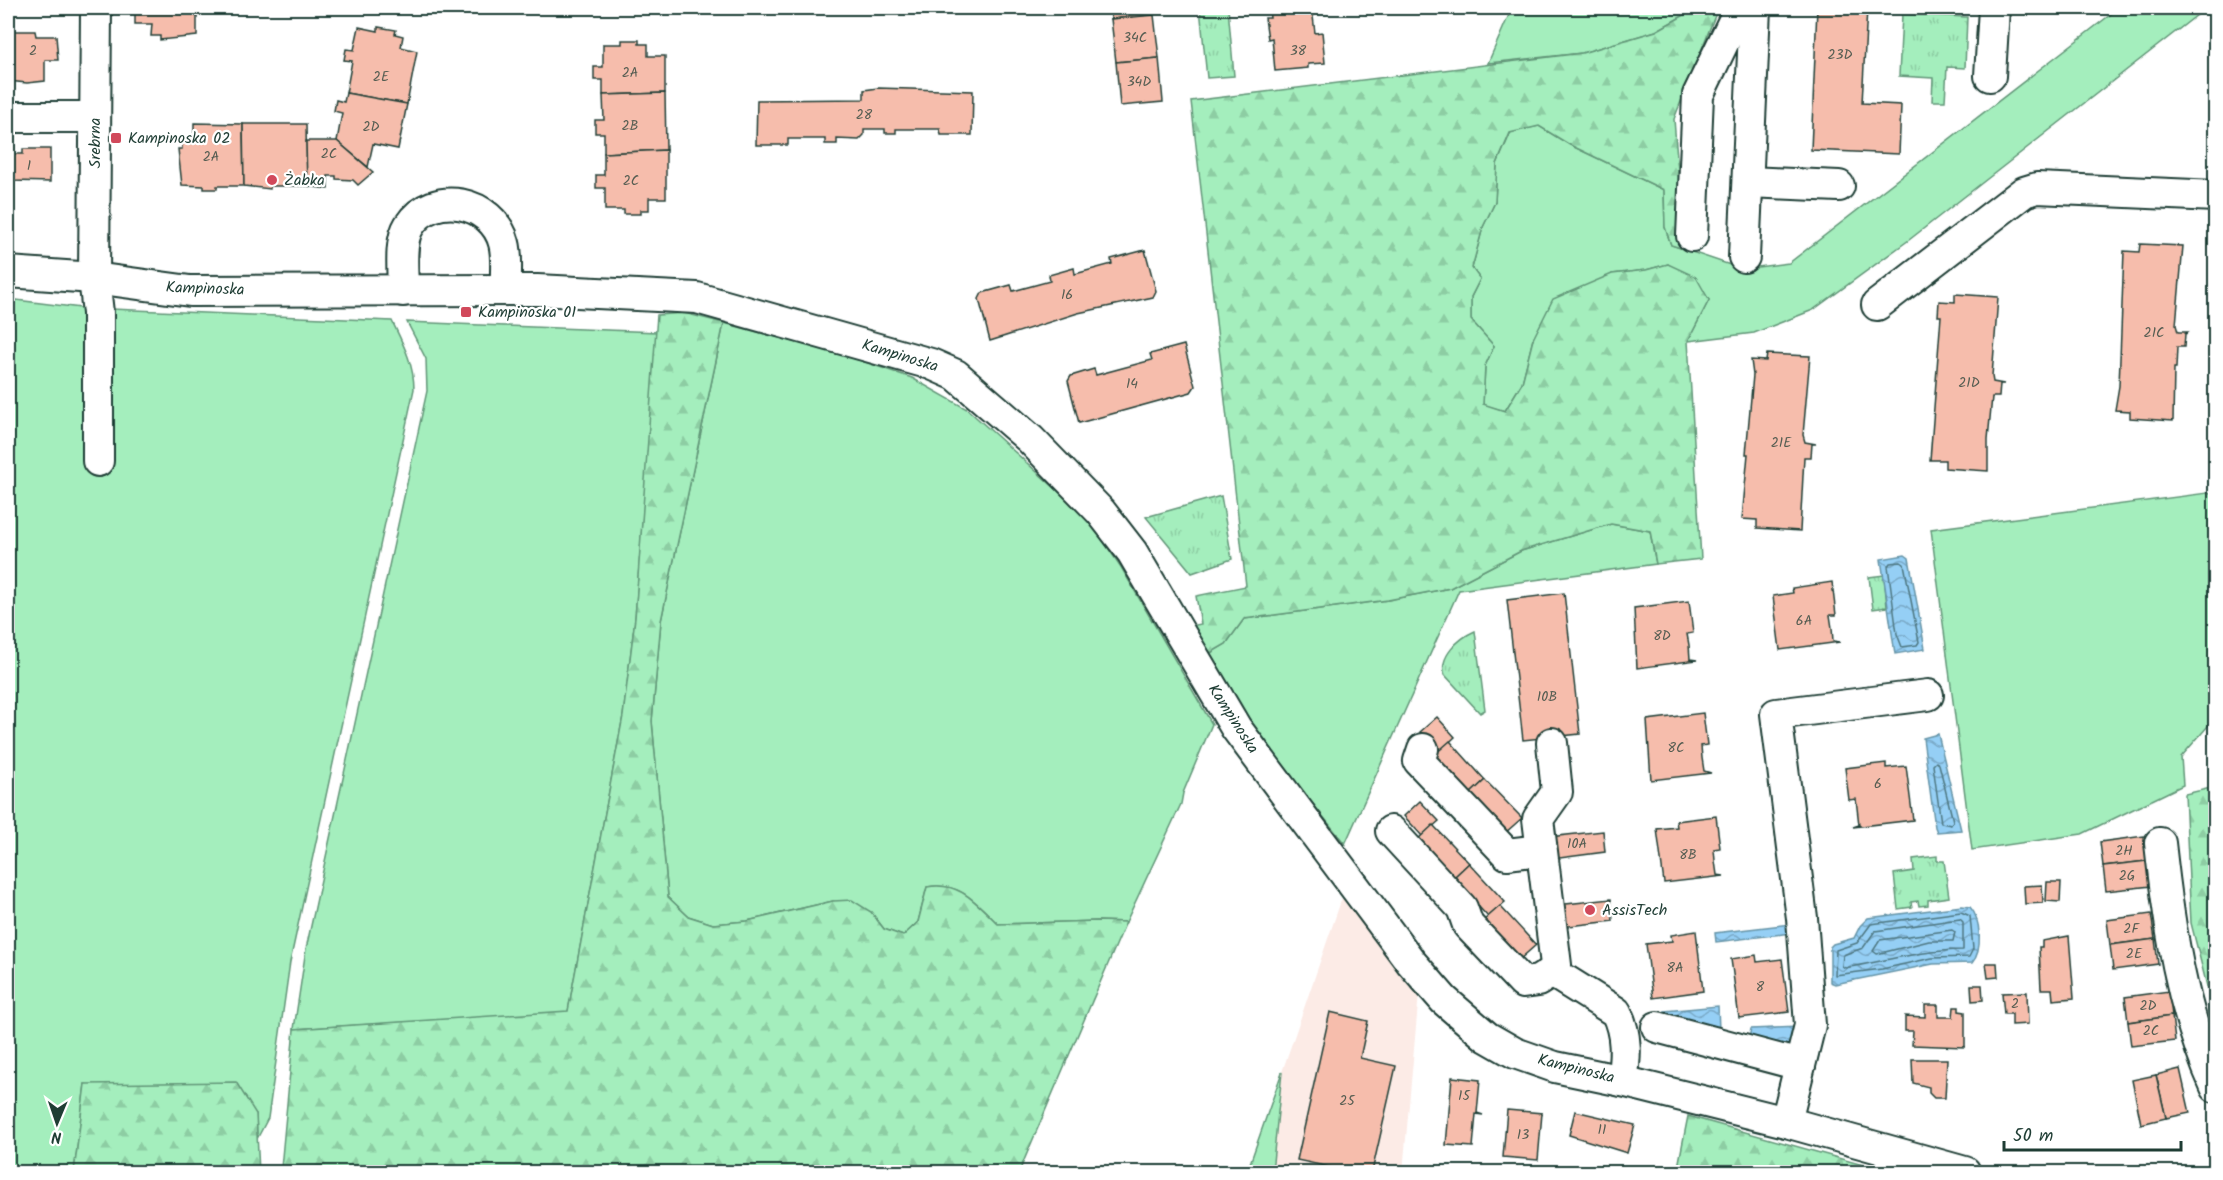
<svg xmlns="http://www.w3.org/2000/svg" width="2223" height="1180" font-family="Kalam,sans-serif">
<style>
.built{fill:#fcebe6}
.green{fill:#a4eebd;stroke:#629678;stroke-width:1.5}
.forest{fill:url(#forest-firs);stroke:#629678;stroke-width:1.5}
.park{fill:url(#park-tufts);stroke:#629678;stroke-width:1.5}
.water{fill:url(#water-waves);stroke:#6695a8;stroke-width:1.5}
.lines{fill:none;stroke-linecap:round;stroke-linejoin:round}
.shore{stroke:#4e7781;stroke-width:1.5}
.building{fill:#f6bdac;stroke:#1f3d34;stroke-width:1.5}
.minor-casing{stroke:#1f3d34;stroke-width:34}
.minor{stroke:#fff;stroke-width:30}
.poi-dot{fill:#d1495b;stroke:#fff;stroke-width:2}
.labels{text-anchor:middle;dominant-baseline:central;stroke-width:4.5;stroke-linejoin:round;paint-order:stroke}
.number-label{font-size:14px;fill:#555d52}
.poi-label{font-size:16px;fill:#1f3d34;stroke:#fff;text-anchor:start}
.street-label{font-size:16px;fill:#1f3d34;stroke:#fff}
</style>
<defs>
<pattern id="forest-firs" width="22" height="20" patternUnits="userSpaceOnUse" patternTransform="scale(1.5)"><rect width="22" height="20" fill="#a4eebd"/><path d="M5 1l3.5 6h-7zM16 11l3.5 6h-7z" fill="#8dcda3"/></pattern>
<pattern id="park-tufts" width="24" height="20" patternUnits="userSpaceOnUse" patternTransform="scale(1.5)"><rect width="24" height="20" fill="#a4eebd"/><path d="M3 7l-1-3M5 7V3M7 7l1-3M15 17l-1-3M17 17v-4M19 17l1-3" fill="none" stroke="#8dcda3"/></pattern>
<pattern id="water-waves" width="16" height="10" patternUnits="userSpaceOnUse" patternTransform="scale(1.5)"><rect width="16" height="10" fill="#95cff5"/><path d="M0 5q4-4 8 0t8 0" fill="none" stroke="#79a9c7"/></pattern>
</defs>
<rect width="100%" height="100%" fill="#fff"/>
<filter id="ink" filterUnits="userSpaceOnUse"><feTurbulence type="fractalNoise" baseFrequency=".0167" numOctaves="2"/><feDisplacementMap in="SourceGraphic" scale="12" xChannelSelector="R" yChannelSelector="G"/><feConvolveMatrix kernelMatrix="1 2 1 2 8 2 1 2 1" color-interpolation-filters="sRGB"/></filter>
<g filter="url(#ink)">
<polygon class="built" points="1342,898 1419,993 1403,1172 1272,1172 1282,1072"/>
<g class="green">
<polygon points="1512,8 1697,8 1656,31 1582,53 1488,63"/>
<polygon points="2119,8 2170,8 2174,12 2180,8 2206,8 1909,240 1813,310 1754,333 1688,341 1709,300 1668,264 1646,270 1612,274 1533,339 1522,383 1505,411 1483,405 1485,366 1494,346 1471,320 1471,297 1480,279 1472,268 1483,227 1495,202 1497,164 1511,132 1539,126 1570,145 1664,190 1665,227 1671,245 1742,269 1789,263"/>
<path d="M8 299 81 308 87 313 88 308 392 321C403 344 414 364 414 389L290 962 268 1118 257 1139 256 1114 85 1084 74 1172H8Z"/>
<polygon points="407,322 657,332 635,618 623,716 568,1012 294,1029 306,949 427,391 426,359"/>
<path d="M724 323 847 356 912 378 967 409 1087 517 1121 567 1212 724 1183 793 1181 804 1126 922 1097 921 998 924C977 903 959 881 927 887L918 922 903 936 884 929 871 912 833 901 747 921 713 924 688 916 668 897 652 721 661 621Z"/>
<polygon points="2215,492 2215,718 2181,757 2183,785 2082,834 1972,850 1931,529"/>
<polygon points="1611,524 1650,531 1656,564 1459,590 1345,844 1254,730 1207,655 1226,644 1244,619 1388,600 1450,588 1521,551"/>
<polygon points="1282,1072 1272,1172 1247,1172"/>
</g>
<g class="forest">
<polygon points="1697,8 1718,8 1674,119 1684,249 1671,245 1665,227 1664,190 1570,145 1539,126 1510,133 1497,164 1495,202 1483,227 1472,268 1480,279 1471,297 1471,320 1494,346 1485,366 1483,404 1505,411 1522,383 1533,339 1553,299 1612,274 1646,270 1668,264 1696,277 1709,300 1688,341 1701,559 1656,564 1650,531 1611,524 1521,551 1450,588 1388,600 1244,619 1226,644 1207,655 1191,626 1201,624 1196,596 1246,586 1191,101 1582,53 1656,31"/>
<path d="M684 313 724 323 661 621 652 721 668 897 688 916 713 924 747 921 833 901 852 900 871 912 884 929 903 936 918 922 927 887C960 881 976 903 998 924L1097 921 1126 922 1019 1172H274L281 1168 294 1029 568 1011 623 716 635 618 657 315Z"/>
<polygon points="2215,787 2216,787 2215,1018 2191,923 2185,794"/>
<polygon points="236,1082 256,1114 259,1172 74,1172 85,1084"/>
<polygon points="1688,1116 1888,1172 1677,1172"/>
</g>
<g class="park">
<polygon points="1200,8 1228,8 1234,76 1207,78"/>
<polygon points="1902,14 1967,17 1965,68 1947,67 1945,101 1932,101 1933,78 1899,76"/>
<polygon points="1221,496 1232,559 1192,573 1146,517"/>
<polygon points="1884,575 1887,607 1873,609 1869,577"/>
<path d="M1475 631 1485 710 1480 713 1445 675C1438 657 1459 638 1475 631Z"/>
<polygon points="1937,856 1937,861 1944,861 1949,897 1928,900 1928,905 1919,906 1918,901 1911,902 1912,907 1898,909 1894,874 1914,871 1913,859"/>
</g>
<g class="water">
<polygon points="1905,555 1909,558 1925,649 1895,654 1881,559"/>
<polygon points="1938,734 1961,830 1937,832 1935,827 1923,738"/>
<path d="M1962 906 1970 907C1981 919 1983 951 1972 963L1933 964 1835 984 1830 982V947L1833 944 1854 938 1860 926 1868 918Z"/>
<polygon points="1791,924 1792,933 1716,942 1715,933"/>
<polygon points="1718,1006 1719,1030 1666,1016 1665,1011"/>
<polygon points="1798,1027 1792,1051 1749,1038 1751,1029"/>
</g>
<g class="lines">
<g class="shore">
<polygon points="1901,562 1904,564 1919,642 1917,645 1902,647 1897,634 1888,566 1890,563"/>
<polygon points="1936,762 1939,764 1953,821 1951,825 1941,823 1933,765"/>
<polygon points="1961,912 1970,916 1973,949 1969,957 1932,958 1882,969 1835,975 1836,950 1857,943 1871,924"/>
<path d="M1960 919 1963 922V950C1923 950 1885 961 1845 968L1842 966 1843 955 1863 948 1875 931Z"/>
<polygon points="1952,930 1955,932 1953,941 1929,941 1877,954 1873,951 1880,940"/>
</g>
</g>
<g class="building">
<polygon points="135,8 206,8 206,13 197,13 197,36 160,40 160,36 151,36 152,24 135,24"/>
<polygon points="1110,8 1154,8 1154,15 1111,19"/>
<polygon points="1269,8 1312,8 1315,33 1322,32 1325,63 1308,64 1308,68 1275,71 1272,38 1268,39 1265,18 1270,18"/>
<polygon points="1817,8 1867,8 1862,103 1901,105 1899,154 1811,150"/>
<polygon points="1154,15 1159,58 1116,62 1111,19"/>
<polygon points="359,27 378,31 378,27 396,30 395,34 403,36 401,47 417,51 407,104 346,93 352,61 344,60 346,49 354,50"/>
<polygon points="8,31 35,31 36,36 56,36 58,60 45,60 45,81 27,83 8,81"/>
<polygon points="622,40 639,40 639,44 648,44 648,56 665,56 665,93 603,95 603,80 594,80 594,67 603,67 603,44 622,44"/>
<polygon points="1159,58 1163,102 1120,106 1116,62"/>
<polygon points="878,88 973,91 972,135 941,135 940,129 896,129 896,133 885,133 885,129 864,129 864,135 859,140 837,139 837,144 825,144 825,139 788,139 788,145 756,145 757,100 864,99 864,90"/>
<polygon points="346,93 407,104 398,149 373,144 368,167 337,141 342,113 334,111 336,100 344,102"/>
<polygon points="665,93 666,150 604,153 604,133 595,133 595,120 604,120 603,95"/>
<polygon points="194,123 243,124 244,186 217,186 217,189 204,189 204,186 182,185 178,149 182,149 182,143 194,143"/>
<polygon points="243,124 306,124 307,186 270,186 270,189 244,186"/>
<polygon points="306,141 337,141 373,172 358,185 353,180 336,179 336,176 328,176 328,189 307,186"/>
<polygon points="23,149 50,149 50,182 13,181 13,178 8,178 8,154 23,154"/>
<polygon points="666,150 666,198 649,198 649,210 641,210 641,214 624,214 624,210 605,210 605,188 596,188 596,175 604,175 604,153"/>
<polygon points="2140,244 2183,246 2176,325 2178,332 2189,332 2185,334 2184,347 2177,347 2176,368 2174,368 2173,421 2130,418 2130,411 2115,410 2119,386 2124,251 2139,252"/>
<polygon points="1145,250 1156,291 1153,297 1078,313 990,341 979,299 982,293 1011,285 1013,291 1050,281 1049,275 1074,268 1075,274 1112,264 1111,259"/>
<polygon points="1955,294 1998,297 1992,376 1993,382 2004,384 2000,384 1999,397 1992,397 1988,439 1988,471 1945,468 1945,460 1930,460 1941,316 1938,316 1939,301 1955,302"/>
<polygon points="1184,345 1195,386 1191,392 1079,423 1068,381 1071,376 1094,369 1096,375 1152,360 1150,354"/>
<polygon points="1767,354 1810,356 1803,435 1805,442 1816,444 1812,444 1811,457 1804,457 1800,531 1757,528 1757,520 1742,519 1748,454 1746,454 1753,375 1751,360 1766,361"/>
<polygon points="1832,582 1836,615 1830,615 1832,628 1833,641 1840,642 1780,650 1773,596 1793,593 1792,588"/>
<polygon points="1564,593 1580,734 1523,740 1507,600"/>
<polygon points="1689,601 1693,633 1687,634 1689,645 1690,659 1697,660 1637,668 1634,608"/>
<polygon points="1703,713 1707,745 1701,746 1702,758 1704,771 1711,773 1651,780 1647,720"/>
<polygon points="1437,717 1455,737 1439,752 1420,732"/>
<polygon points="1450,741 1485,780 1469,795 1433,756"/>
<polygon points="1886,763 1886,768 1906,766 1913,820 1853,827 1859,825 1856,799 1849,800 1845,768"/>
<polygon points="1485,780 1522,818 1505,833 1469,795"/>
<polygon points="1420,801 1439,821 1422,836 1404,816"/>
<polygon points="1716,816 1720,848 1714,849 1715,861 1717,875 1724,876 1664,883 1657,829 1677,827 1676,821"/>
<polygon points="1433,825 1469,863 1453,878 1417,840"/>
<polygon points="1603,831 1605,852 1552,859 1549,837"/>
<polygon points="2144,836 2147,861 2103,866 2100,842"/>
<polygon points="2147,861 2151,886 2106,891 2103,866"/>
<polygon points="1469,863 1505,902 1488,917 1453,878"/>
<polygon points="2047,882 2061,882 2060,902 2046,901"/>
<polygon points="2042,885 2043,903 2025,904 2024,886"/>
<polygon points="1611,899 1613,921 1560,927 1557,905"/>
<polygon points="1500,906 1536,945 1519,960 1483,921"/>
<polygon points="2151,914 2155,939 2110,945 2107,920"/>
<polygon points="1696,931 1703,991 1653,998 1646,944 1672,941 1671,935"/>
<polygon points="2069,936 2074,998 2053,1000 2052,989 2041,989 2039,947 2042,947 2042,941"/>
<polygon points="2155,939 2158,964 2113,970 2110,945"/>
<polygon points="1756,955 1757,962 1782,959 1789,1012 1739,1018 1731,959"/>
<polygon points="1986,963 1997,963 1998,977 1988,978"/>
<polygon points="1971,985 1982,985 1983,1000 1972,1001"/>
<polygon points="2169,991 2172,1016 2128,1022 2125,997"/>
<polygon points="2027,992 2028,1024 2012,1025 2012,1014 2004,1014 2002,993"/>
<polygon points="1925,1005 1938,1005 1938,1017 1953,1017 1954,1007 1959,1007 1959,1011 1965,1012 1965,1047 1912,1045 1913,1031 1905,1031 1905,1016 1925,1017"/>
<polygon points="1330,1012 1368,1021 1360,1058 1396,1066 1372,1172 1352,1172 1297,1160"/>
<polygon points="2172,1016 2175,1041 2131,1046 2128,1022"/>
<polygon points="1912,1059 1947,1059 1945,1098 1934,1098 1929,1093 1929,1087 1913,1083"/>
<polygon points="2180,1069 2190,1113 2166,1118 2156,1075"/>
<polygon points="2156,1075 2166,1118 2141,1124 2132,1080"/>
<polygon points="1452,1077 1480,1080 1477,1113 1483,1115 1476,1114 1473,1147 1446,1145"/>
<polygon points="1507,1110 1542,1113 1538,1160 1503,1157"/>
<polygon points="1575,1111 1635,1125 1627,1153 1569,1135"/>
</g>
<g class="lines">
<defs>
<g id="minor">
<polyline points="96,8 94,278 98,313 98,461"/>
<polyline points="1990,76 1994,8"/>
<polyline points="8,117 95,117"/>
<polyline points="1748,182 1839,186"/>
<polyline points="1692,236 1698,95 1740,8"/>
<polyline points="1744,257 1755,8"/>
<polyline points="8,272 94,278 190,291 537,290 697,298 931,364 956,375 1030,439 1101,512 1132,552 1236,728 1411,962 1444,1000 1487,1037 1515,1053 1555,1067 1622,1081 1786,1122 1965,1172"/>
<path d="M403 291C403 272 399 242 409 226 433 188 493 201 504 243 508 257 505 275 506 290"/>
<polyline points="1877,305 2024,192 2037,188 2216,196"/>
<path d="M1552 743 1557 792 1538 819 1556 965 1552 972 1616 1012C1627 1034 1626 1056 1622 1081"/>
<polyline points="1423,749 1419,761 1507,854 1541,850"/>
<polyline points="1391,831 1462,908 1468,925 1523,983 1538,981 1552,972"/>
<path d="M2160 843C2169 925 2181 1010 2216 1087"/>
<polyline points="1657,1027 1800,1065"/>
<polyline points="1786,1122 1810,1025 1802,918 1776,714 1928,695"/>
</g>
</defs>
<use href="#minor" class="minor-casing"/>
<use href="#minor" class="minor"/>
</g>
</g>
<g class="poi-dot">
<rect x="110" y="132" width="12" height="12" rx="3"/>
<circle cx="272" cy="180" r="6"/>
<rect x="460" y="306" width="12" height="12" rx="3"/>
<circle cx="1590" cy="910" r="6"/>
</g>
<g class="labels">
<g class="number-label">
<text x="1135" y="38">34C</text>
<text x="33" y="51">2</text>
<text x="1298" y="51">38</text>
<text x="1840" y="55">23D</text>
<text x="630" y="73">2A</text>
<text x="381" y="77">2E</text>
<text x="1139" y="82">34D</text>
<text x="864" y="115">28</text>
<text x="630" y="126">2B</text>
<text x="371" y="127">2D</text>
<text x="329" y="154">2C</text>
<text x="211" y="157">2A</text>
<text x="29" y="166">1</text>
<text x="631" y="181">2C</text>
<text x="1067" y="295">16</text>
<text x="2154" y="333">21C</text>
<text x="1969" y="383">21D</text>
<text x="1132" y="384">14</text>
<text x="1781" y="443">21E</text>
<text x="1804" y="621">6A</text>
<text x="1662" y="636">8D</text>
<text x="1547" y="697">10B</text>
<text x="1676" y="748">8C</text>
<text x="1878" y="784">6</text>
<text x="1577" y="844">10A</text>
<text x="2124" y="851">2H</text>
<text x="1688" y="855">8B</text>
<text x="2127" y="876">2G</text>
<text x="2131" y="929">2F</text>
<text x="2134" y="954">2E</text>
<text x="1675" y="968">8A</text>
<text x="1760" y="987">8</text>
<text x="2015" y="1004">2</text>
<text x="2148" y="1006">2D</text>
<text x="2151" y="1031">2C</text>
<text x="1464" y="1096">15</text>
<text x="1347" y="1101">25</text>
<text x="1602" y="1130">11</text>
<text x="1523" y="1135">13</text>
</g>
<g class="poi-label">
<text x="128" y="138">Kampinoska 02</text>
<text x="284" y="180">Żabka</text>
<text x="478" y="312">Kampinoska 01</text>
<text x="1602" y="910">AssisTech</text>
</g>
<g class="street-label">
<text transform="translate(95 143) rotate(-90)">Srebrna</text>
<text transform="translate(205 289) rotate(2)">Kampinoska</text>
<text transform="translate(900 356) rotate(17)">Kampinoska</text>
<text transform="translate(1233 719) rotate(57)">Kampinoska</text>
<text transform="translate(1576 1069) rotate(14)">Kampinoska</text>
</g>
</g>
<rect width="2223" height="1180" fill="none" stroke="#fff" stroke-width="30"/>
<rect x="15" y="15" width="2193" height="1150" fill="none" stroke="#1f3d34" stroke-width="2" filter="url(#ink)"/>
<g transform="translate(57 1123) rotate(182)" stroke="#ffffff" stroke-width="4.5" paint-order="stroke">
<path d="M0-4.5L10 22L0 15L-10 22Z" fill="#1f3d34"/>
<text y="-9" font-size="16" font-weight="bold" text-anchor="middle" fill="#1f3d34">N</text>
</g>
<path d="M2004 1141v9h177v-9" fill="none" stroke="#1f3d34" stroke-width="3"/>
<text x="2013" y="1141" font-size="18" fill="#1f3d34" stroke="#ffffff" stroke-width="4.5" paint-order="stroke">50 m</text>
</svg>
